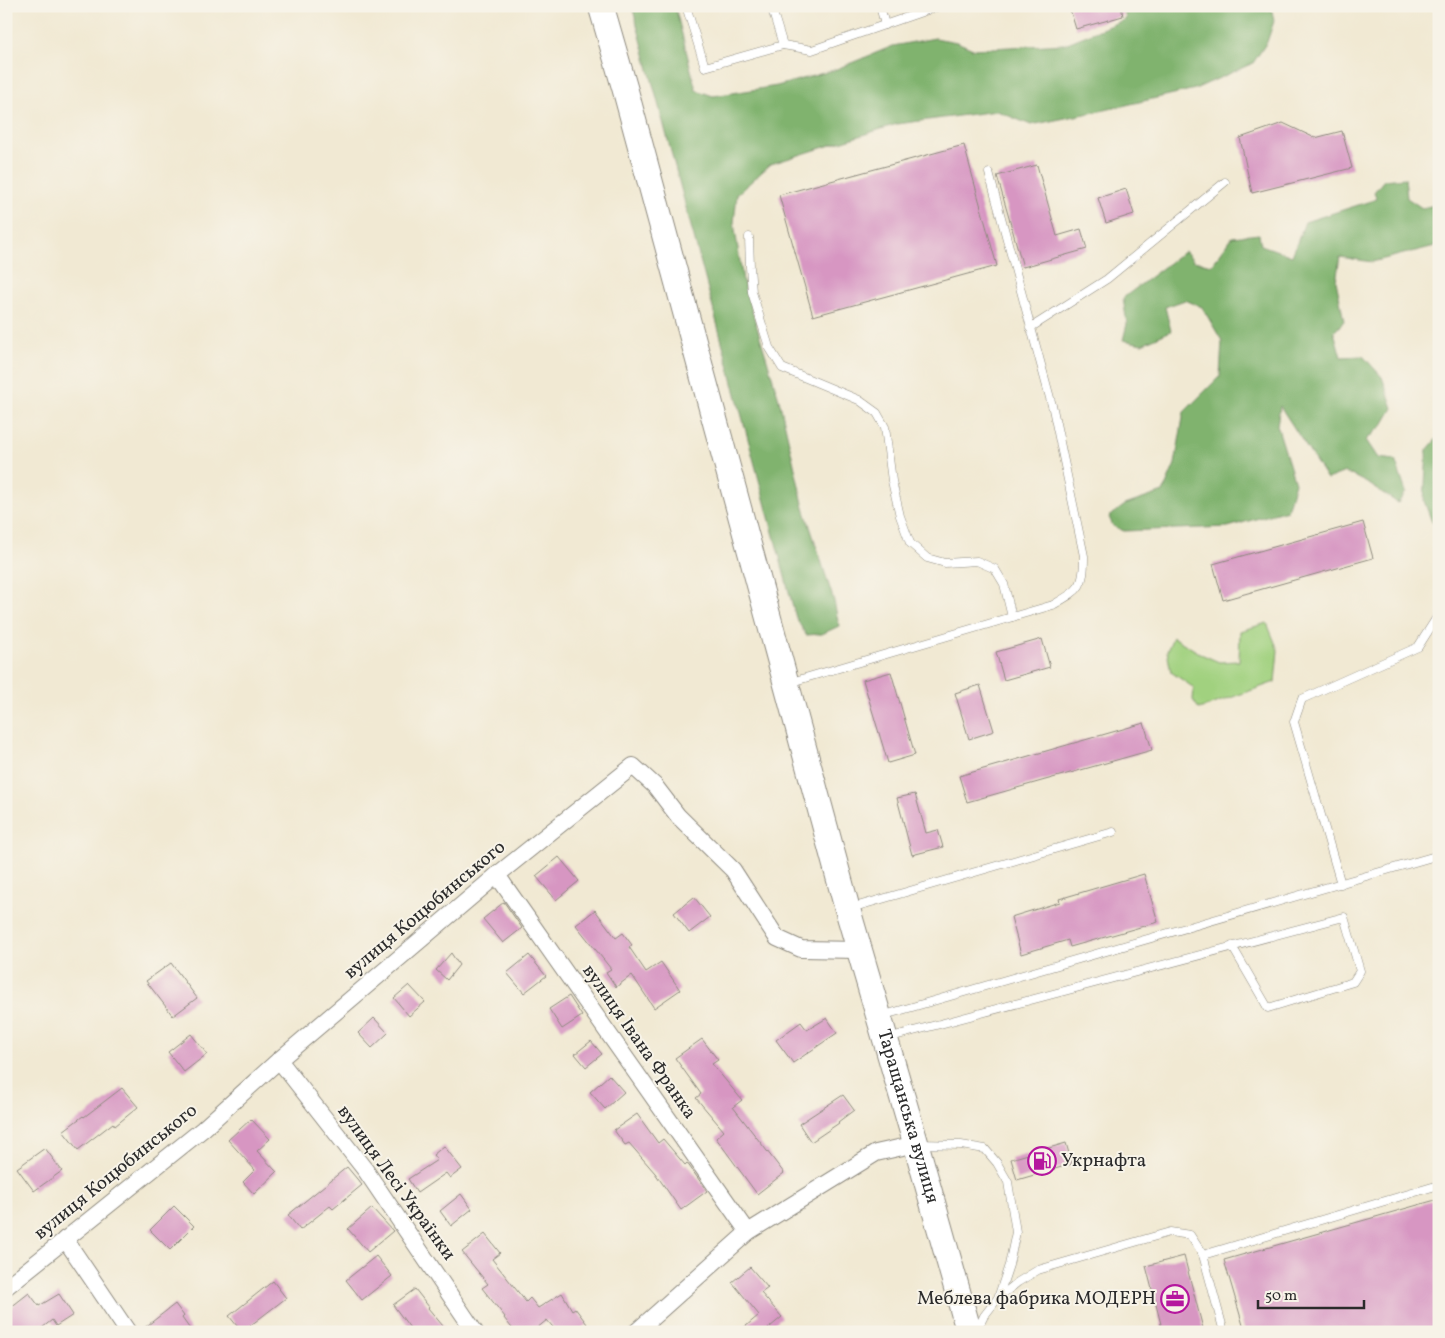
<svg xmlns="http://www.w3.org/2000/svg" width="1445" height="1338" font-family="Vollkorn,serif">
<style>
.green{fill:#a1d17f;stroke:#667e55}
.forest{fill:#80b36e;stroke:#566f4c}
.building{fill:#d796c2}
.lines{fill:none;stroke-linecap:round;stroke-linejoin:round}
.lane-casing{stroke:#8e8a7f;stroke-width:9}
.street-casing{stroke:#8e8a7f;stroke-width:18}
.primary-casing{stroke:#8e8a7f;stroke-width:27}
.lane{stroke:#fff;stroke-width:8}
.street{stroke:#fff;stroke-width:16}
.primary{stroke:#fff;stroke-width:25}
.labels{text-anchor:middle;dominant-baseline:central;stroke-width:4;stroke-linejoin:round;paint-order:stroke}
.street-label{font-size:19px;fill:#2b2b2b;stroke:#f7f3e8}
.poi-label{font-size:19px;fill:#2b2b2b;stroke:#f7f3e8;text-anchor:start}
</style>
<rect width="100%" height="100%" fill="#f7f3e8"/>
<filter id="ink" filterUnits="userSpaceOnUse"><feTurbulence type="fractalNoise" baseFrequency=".02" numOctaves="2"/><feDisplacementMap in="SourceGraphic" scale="10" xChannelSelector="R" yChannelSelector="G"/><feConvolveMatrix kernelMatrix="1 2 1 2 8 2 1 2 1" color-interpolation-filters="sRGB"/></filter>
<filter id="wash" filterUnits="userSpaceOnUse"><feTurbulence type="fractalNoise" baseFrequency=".0096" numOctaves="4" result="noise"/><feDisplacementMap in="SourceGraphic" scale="20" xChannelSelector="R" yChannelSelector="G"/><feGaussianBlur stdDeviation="1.12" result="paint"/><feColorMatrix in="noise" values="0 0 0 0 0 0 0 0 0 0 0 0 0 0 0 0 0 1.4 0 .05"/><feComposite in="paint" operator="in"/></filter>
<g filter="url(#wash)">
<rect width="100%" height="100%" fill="#f1e9d3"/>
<polygon class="green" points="1267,623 1278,650 1275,682 1199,709 1193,700 1194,688 1171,672 1167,651 1173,637 1203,655 1219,662 1239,661 1240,631"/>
<g class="forest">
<polygon points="632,6 675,6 696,90 713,96 777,86 834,70 893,46 935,38 957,42 973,49 1065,44 1126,19 1123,6 1271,6 1274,21 1267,42 1253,63 1195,89 1105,110 1031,125 997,111 897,124 771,164 737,194 734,223 743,281 779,399 804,508 834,601 839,626 822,634 806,635 796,618"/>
<polygon points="1405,178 1407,198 1422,208 1439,204 1439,245 1372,262 1340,257 1336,281 1344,321 1334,332 1341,357 1363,356 1382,377 1393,408 1383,425 1366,440 1378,458 1395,460 1406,492 1398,503 1369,484 1345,472 1327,479 1280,406 1277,425 1295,483 1287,510 1228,527 1124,531 1113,526 1109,517 1125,505 1163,492 1175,464 1184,412 1220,376 1222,341 1202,307 1185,300 1165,307 1171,331 1142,344 1123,340 1127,324 1123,298 1185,251 1194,261 1212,265 1232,237 1259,234 1261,245 1292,256 1305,222 1377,199 1374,192 1384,180"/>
<polygon points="1439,436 1439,526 1432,522 1424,501 1427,450"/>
</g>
<g id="blocks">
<g class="building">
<polygon points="1069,6 1121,6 1123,16 1076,29"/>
<polygon points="1283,123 1315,138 1342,131 1352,168 1252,193 1240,138"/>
<polygon points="964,145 997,266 813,316 779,195"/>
<polygon points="1037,165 1057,236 1081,229 1087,249 1023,267 997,176"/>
<polygon points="1126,189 1134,214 1106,223 1098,198"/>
<polygon points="1363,522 1373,558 1223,600 1213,564"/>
<polygon points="1042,639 1050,667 1004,680 996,652"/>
<polygon points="891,672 915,755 888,763 863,680"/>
<polygon points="980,685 994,731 969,739 955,693"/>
<polygon points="1144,723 1152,750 967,802 959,776"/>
<polygon points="915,794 926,833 938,830 943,847 912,855 897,798"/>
<polygon points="559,857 579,881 556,900 536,876"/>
<polygon points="1144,874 1158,922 1070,947 1068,940 1021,954 1011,917 1060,902 1059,899"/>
<polygon points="694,897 710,917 689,933 674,913"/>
<polygon points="504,902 522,928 503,943 483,919"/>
<polygon points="595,910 616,938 623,933 632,945 629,947 646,972 661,962 680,990 654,1008 632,975 616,987 606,972 611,969 576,925"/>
<polygon points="451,953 459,965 447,980 436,970"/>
<polygon points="529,955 546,976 524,993 507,973"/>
<polygon points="171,963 197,998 173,1016 146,981"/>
<polygon points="409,985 425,1002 409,1016 394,998"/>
<polygon points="569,996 582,1016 562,1029 549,1009"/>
<polygon points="374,1018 388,1033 372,1048 358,1033"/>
<polygon points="827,1018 837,1033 793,1063 776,1040 801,1022 807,1030"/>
<polygon points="191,1034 207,1054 184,1072 168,1052"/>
<polygon points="702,1039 718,1060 712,1064 742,1100 733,1107 784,1173 757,1194 716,1138 724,1131 696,1098 701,1094 675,1058"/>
<polygon points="591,1041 602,1054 586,1067 575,1054"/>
<polygon points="609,1075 624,1092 605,1109 590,1092"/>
<polygon points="122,1088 138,1107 115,1126 113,1123 78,1150 63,1131 83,1116 84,1117"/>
<polygon points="843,1095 854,1110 838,1122 839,1123 811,1142 799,1124"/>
<polygon points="637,1114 658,1143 663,1139 685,1165 687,1163 707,1191 681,1210 655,1173 629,1143 625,1145 614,1130"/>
<polygon points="251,1119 270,1139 257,1151 277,1172 254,1194 243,1182 255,1170 228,1140"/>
<polygon points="1066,1143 1072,1164 1017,1180 1011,1159"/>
<polygon points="444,1146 462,1169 450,1178 446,1173 417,1193 408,1179 437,1160 433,1155"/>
<polygon points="45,1148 62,1171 34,1191 17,1168"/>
<polygon points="347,1167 362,1185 333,1209 330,1206 300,1230 288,1215"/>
<polygon points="461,1194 472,1209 451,1226 440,1211"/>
<polygon points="1439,1199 1439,1332 1245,1332 1224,1260"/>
<polygon points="174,1206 194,1226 170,1250 150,1230"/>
<polygon points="372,1208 393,1231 368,1252 348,1229"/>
<polygon points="485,1234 500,1253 492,1259 526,1302 530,1298 538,1308 562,1293 572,1310 575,1308 587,1324 578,1332 557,1332 547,1320 532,1332 515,1332 504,1318 505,1317 482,1288 488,1284 462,1252"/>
<polygon points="376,1256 392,1276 362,1300 346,1280"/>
<polygon points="1184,1256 1204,1332 1163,1332 1146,1266"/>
<polygon points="750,1267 768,1288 761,1293 782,1317 764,1332 739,1332 759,1315 732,1282"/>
<polygon points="273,1281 286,1298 242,1332 229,1316"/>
<polygon points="415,1289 429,1307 428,1308 448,1332 413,1332 393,1305"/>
<polygon points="29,1293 39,1306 59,1294 73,1315 56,1326 52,1320 37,1332 10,1332 6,1327 6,1311"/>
<polygon points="175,1304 184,1316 182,1318 192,1332 139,1332"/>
</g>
</g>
</g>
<g filter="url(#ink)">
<use href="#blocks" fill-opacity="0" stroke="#8e8a7f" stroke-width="1"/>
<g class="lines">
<defs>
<g id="lane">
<polyline points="686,6 705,67 783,45 771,6"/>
<polyline points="880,6 885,25"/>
<polyline points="783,45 812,50 939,6"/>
<polyline points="749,237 750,267 752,292 769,347 782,368 859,400 877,413 885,427 892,481 900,516 910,543 927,558 945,563 977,561 995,569 1004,584 1012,617"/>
<polyline points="1030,328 1107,279 1225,182"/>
<path d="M788 683 1053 605C1080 589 1084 588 1084 556L1053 409 989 173"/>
<polyline points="1341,884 1294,722 1302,699 1418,647 1439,614"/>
<polyline points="851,908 1113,832"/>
<polyline points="881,1016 1439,855"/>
<polyline points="887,1038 1344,917 1360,971 1353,982 1268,1008 1232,946"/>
<polyline points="919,1144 961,1145 985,1149 997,1163 1008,1182 1016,1232 1009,1265 998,1298"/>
<polyline points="1203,1255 1439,1185"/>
<polyline points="649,1321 656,1332"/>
<polyline points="976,1332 984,1316 998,1298 1018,1282 1038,1270 1170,1232 1190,1235 1203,1255 1224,1332"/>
</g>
<g id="street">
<polyline points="497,875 748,1232"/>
<polyline points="279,1060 366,1171 475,1332"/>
<polyline points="65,1239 128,1332"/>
<polyline points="6,1287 203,1129 279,1060 497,875 633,766 655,786 678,816 733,870 777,938 801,949 859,950"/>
<polyline points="636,1332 748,1232 876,1153 916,1144"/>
</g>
<g id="primary">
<path id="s1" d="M601 6 625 89 846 904 916 1144 969 1332"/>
</g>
</defs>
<use href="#lane" class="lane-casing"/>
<use href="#street" class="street-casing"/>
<use href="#primary" class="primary-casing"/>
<use href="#lane" class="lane"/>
<use href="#street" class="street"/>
<use href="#primary" class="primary"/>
</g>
</g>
<defs>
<symbol id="fuel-ring" viewBox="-11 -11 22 22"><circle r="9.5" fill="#f7f3e8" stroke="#b5179e" stroke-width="1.5"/><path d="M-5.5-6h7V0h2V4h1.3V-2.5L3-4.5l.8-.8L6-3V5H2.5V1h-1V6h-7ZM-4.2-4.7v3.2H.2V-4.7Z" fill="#b5179e"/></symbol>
<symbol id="office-ring" viewBox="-11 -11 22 22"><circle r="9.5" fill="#f7f3e8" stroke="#b5179e" stroke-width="1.5"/><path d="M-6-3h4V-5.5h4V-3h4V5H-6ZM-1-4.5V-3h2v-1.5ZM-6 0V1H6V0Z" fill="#b5179e"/></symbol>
</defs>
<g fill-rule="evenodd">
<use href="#fuel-ring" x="1026" y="1145" width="32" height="32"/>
<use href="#office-ring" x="1159" y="1283" width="32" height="32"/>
</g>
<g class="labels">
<g class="street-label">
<text transform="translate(425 910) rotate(-40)">вулиця Коцюбинського</text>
<text transform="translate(639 1042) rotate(55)">вулиця Івана Франка</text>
<text stroke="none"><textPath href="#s1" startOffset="1152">Таращанська вулиця</textPath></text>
<text transform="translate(116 1172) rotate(-39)">вулиця Коцюбинського</text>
<text transform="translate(396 1183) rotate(54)">вулиця Лесі Українки</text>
</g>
<g class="poi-label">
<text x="1061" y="1161">Укрнафта</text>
<text x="1156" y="1299" text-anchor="end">Меблева фабрика МОДЕРН</text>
</g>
</g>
<rect width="1445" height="1338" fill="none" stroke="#f7f3e8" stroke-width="25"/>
<path d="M1258 1300v8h106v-8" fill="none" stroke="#2b2b2b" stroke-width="2.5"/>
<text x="1265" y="1300" font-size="15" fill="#2b2b2b" stroke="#f7f3e8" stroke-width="4" paint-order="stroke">50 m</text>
</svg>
